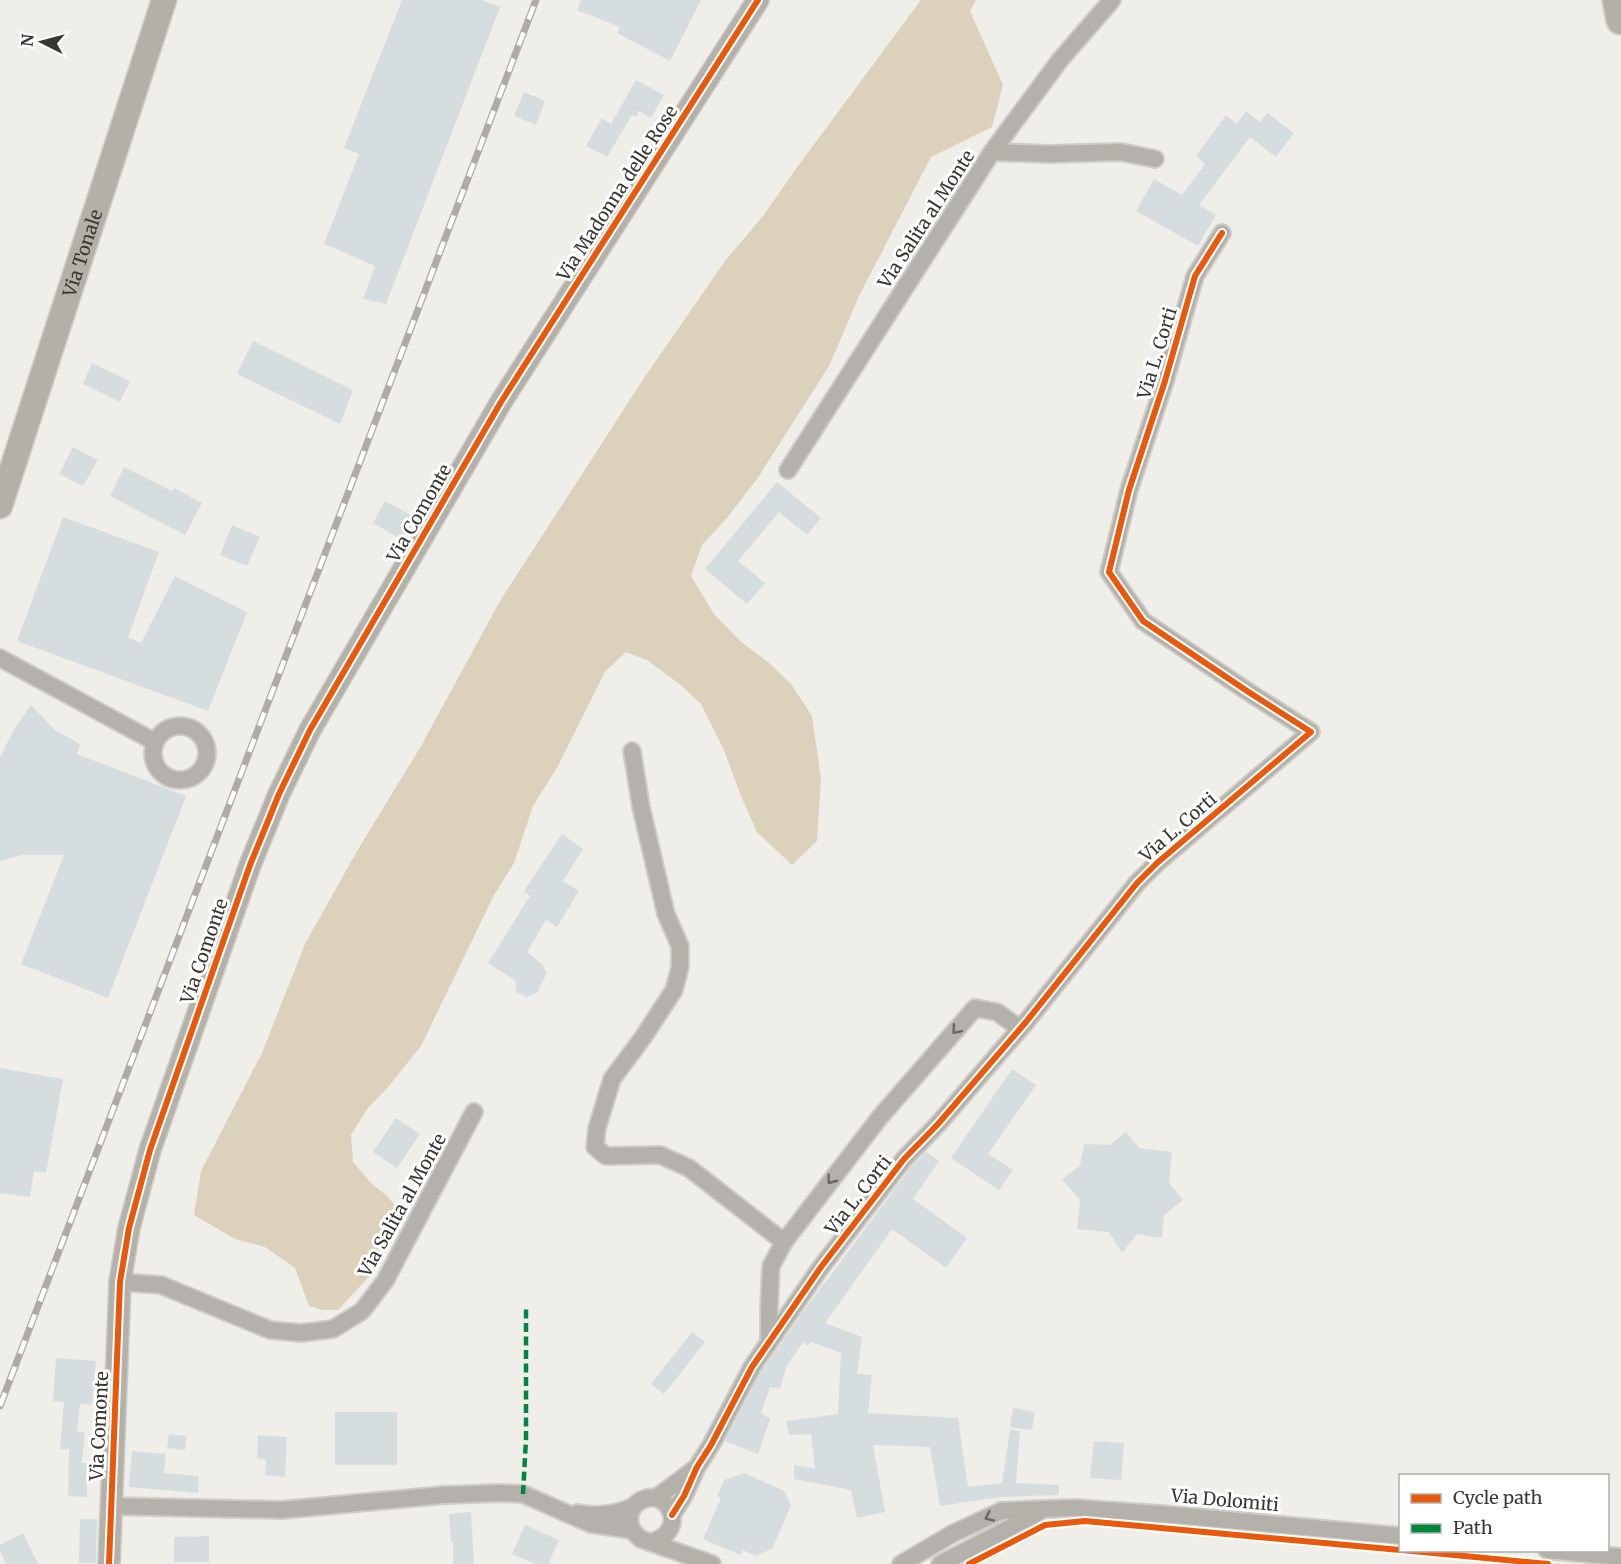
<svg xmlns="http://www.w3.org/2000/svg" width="1621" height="1564" font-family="Merriweather,serif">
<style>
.green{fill:#dcd2bc}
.building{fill:#d6dddf}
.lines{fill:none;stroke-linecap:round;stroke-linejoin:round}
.minor-casing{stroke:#ceccc8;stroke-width:20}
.tertiary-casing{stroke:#ceccc8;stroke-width:24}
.secondary-casing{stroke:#ceccc8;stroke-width:27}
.trunk-casing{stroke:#ceccc8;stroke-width:32}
.minor{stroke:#b4b1aa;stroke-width:16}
.tertiary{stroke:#b4b1aa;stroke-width:21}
.secondary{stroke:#b4b0a8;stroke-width:24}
.trunk{stroke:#b4b0a8;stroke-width:28}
.rail-casing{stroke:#aeaba5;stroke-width:7}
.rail{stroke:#fff;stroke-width:4.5;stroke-dasharray:14;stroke-linecap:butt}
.quiet{stroke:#00873e;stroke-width:4.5;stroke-dasharray:9 4.5;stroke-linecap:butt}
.cycleway-casing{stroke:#fff;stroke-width:10}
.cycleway{stroke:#e8590c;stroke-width:6}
.oneway{stroke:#6a6762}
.labels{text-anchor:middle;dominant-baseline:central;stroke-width:6;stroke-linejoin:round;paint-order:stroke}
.street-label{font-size:18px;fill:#383632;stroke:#fff}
</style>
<rect width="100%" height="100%" fill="#f0eee8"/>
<polygon class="green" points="921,0 976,0 970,11 1003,85 992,127 931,157 859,296 829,366 757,479 727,518 702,545 691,576 714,614 740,641 769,663 791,684 812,716 821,779 817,841 792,865 757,832 741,796 724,750 701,704 682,686 647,660 626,652 605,672 558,766 533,806 514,863 494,895 421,1046 388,1087 368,1108 351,1135 353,1162 371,1183 387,1196 399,1210 399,1220 377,1268 338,1310 323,1310 309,1306 295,1268 265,1247 235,1239 194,1215 201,1171 262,1053 305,944 357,851 421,746 500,601 644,378 725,261 763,216 798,166"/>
<g class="building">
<polygon points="402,0 482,0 500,7 386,304 363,299 375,266 324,244 359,154 344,148"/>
<polygon points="581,0 701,0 670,61 617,33 620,27 577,10"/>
<polygon points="636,80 664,95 651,118 639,111 636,117 632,115 607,157 586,146 602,118 611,124"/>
<polygon points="524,92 545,101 536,125 514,116"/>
<polygon points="1246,111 1260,122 1267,113 1294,133 1276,157 1250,137 1199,205 1216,215 1198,246 1136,211 1154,179 1182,195 1205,164 1196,156 1226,115 1237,124"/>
<polygon points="253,341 353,390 340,424 237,374"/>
<polygon points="92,363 130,381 120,402 83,384"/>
<polygon points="73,447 98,460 83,486 59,474"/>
<polygon points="124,467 172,491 174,488 202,503 185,535 110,496"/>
<polygon points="777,482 821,518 807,535 779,512 738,561 765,583 747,604 705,569"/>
<polygon points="385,501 416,518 403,540 373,523"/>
<polygon points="63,517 159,552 128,637 141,643 175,576 247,612 208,711 17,641"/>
<polygon points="232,525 260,537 247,566 220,555"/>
<polygon points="31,705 55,730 80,744 77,754 186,796 108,998 21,964 64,855 22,855 0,861 0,757 13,731"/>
<polygon points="562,834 583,849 563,881 579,891 557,927 546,920 527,952 543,965 547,973 537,993 527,997 516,992 516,981 488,963 530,896 524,891"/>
<polygon points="0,1068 63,1079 46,1173 34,1171 30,1197 0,1193"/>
<polygon points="1012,1069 1036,1085 988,1154 1013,1170 999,1190 951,1158"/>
<polygon points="396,1118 420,1134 397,1168 373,1152"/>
<polygon points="1126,1132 1139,1148 1172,1152 1169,1183 1183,1200 1164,1215 1162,1238 1137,1234 1122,1253 1109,1232 1077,1229 1080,1200 1062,1179 1080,1166 1084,1144 1110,1145"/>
<polygon points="926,1152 939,1161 913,1199 967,1238 946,1268 892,1229 825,1323 862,1337 857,1374 872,1375 868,1413 958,1418 968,1487 1002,1483 1010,1430 1020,1431 1016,1483 1059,1485 1059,1495 1001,1497 940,1506 930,1447 873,1445 885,1512 857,1518 851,1490 794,1479 794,1465 815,1469 811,1434 789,1435 786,1421 838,1414 841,1353 811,1342 808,1346 803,1342 786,1367 780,1389 770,1387 761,1413 770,1419 758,1454 725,1441 761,1372 806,1308 912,1166"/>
<polygon points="692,1332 705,1342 664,1394 651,1384"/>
<polygon points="56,1358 96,1361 92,1405 80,1404 77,1432 85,1432 82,1463 87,1463 87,1497 68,1496 69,1449 60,1449 64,1402 53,1401"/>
<polygon points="1013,1408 1035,1412 1032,1430 1010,1427"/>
<rect x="335" y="1412" width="62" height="53"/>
<polygon points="169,1434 187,1436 185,1450 167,1448"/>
<polygon points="258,1435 287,1437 285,1477 265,1475 266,1460 257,1458"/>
<polygon points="1094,1441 1124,1443 1121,1480 1090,1478"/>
<polygon points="132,1451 166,1454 164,1473 199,1476 198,1493 129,1487"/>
<polygon points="744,1473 784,1491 791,1505 772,1549 755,1556 743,1550 741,1555 703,1539 721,1498 717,1496 724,1480"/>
<polygon points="471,1512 474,1564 453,1564 453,1542 451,1542 449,1514"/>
<polygon points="80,1519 97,1519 96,1563 79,1563"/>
<polygon points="525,1525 559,1540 548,1564 536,1564 512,1554"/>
<polygon points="23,1533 38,1564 6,1564 0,1551 0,1545"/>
<polygon points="209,1536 209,1562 174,1562 174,1537"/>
</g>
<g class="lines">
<defs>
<g id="minor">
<polyline points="992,152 1048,154 1121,152 1155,159"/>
<polyline points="788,470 992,152 1060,60 1112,0"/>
<polyline points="0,658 155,742"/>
<circle cx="180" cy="753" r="27"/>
<polyline points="632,751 641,807 666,914 680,946 680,967 674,990 644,1036 612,1079 597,1128 595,1147 606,1156 660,1155 689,1168 784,1242"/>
<polyline points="120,1282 161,1285 270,1330 301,1333 333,1329 362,1311 385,1281 474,1112"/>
<polyline points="769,1341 769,1309 771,1266 784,1242 880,1117 975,1008 997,1012 1019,1028"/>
<polyline points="656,1498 696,1468"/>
<polyline points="110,1506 281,1510 444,1495 500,1493 523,1494 591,1524 632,1530"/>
<path d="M578 1513C596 1517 616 1514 633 1507"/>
<polyline points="672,1515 684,1496 697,1467 711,1445 752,1367 821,1267 904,1159 938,1124 1026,1022 1137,883 1157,863 1311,732 1247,691 1143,621 1109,572 1129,490 1165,381 1195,276 1222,233"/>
<path d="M651 1542C690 1532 668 1485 640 1501 635 1504 631 1509 630 1515 628 1526 633 1533 641 1539L712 1564"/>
<polyline points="1547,1550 1621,1557"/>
<polyline points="901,1564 952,1534 1001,1511 1046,1509 1074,1508 1173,1515 1400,1536"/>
<polyline points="940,1564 1038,1513"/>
</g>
<polyline id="tertiary" points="109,1564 120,1282 129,1228 150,1150 250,865 279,794 310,730 501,402 758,0"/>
<g id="secondary">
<path id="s1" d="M0 506 164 0"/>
</g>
<polyline id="trunk" points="1617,0 1621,20"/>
</defs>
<use href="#minor" class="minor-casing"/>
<use href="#tertiary" class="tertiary-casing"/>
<use href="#secondary" class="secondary-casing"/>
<use href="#trunk" class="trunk-casing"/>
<use href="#minor" class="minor"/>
<use href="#tertiary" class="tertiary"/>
<use href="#secondary" class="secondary"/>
<use href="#trunk" class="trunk"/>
<defs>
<polyline id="rail" points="0,1406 536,0"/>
</defs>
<use href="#rail" class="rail-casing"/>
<use href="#rail" class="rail"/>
<polyline class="quiet" points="523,1494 526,1439 526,1308"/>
<defs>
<g id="cycleway">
<polyline points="672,1515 684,1496 697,1467 711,1445 752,1367 821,1267 904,1159 938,1124 1026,1022 1137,883 1157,863 1311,732 1247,691 1143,621 1109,572 1129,490 1165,381 1195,276 1222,233"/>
<polyline points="1402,1550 1548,1564"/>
<polyline points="109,1564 120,1282 129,1228 150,1150 250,865 279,794 310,730 501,402 758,0"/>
<polyline points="969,1564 1045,1525 1085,1521 1400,1550"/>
</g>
</defs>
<use href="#cycleway" class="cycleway-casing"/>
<use href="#cycleway" class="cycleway"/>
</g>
<defs><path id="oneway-chevron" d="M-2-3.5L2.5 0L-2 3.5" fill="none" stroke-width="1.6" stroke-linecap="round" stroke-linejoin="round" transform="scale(1.5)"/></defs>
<g class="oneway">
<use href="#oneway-chevron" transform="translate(956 1030) rotate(131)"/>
<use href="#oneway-chevron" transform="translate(831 1180) rotate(127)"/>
<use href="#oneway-chevron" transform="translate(989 1517) rotate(155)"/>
</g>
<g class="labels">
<g class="street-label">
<text transform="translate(617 193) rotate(-57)">Via Madonna delle Rose</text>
<text transform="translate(926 219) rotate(-57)">Via Salita al Monte</text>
<text stroke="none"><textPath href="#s1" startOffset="266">Via Tonale</textPath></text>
<text transform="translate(1157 353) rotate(-73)">Via L. Corti</text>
<text transform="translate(419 513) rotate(-60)">Via Comonte</text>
<text transform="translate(1178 827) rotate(-41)">Via L. Corti</text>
<text transform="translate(204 951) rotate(-71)">Via Comonte</text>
<text transform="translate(858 1195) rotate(-52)">Via L. Corti</text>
<text transform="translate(402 1205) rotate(-61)">Via Salita al Monte</text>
<text transform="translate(99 1426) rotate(-87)">Via Comonte</text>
<text transform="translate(1225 1500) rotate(5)">Via Dolomiti</text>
</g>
</g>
<rect x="1399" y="1474" width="210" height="78" fill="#ffffff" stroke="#afafad" stroke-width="1.5"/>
<rect x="1411" y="1494" width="30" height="9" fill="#e8590c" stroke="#afafad" stroke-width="1.5"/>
<text x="1453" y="1504" font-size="18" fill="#383632">Cycle path</text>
<rect x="1411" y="1524" width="30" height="9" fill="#00873e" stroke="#afafad" stroke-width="1.5"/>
<text x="1453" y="1534" font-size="18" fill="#383632">Path</text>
<g transform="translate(42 42) rotate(276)" stroke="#ffffff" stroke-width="4.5" paint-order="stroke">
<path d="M0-4.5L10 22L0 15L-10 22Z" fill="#383632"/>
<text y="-9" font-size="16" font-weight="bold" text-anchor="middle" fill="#383632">N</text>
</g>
</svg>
